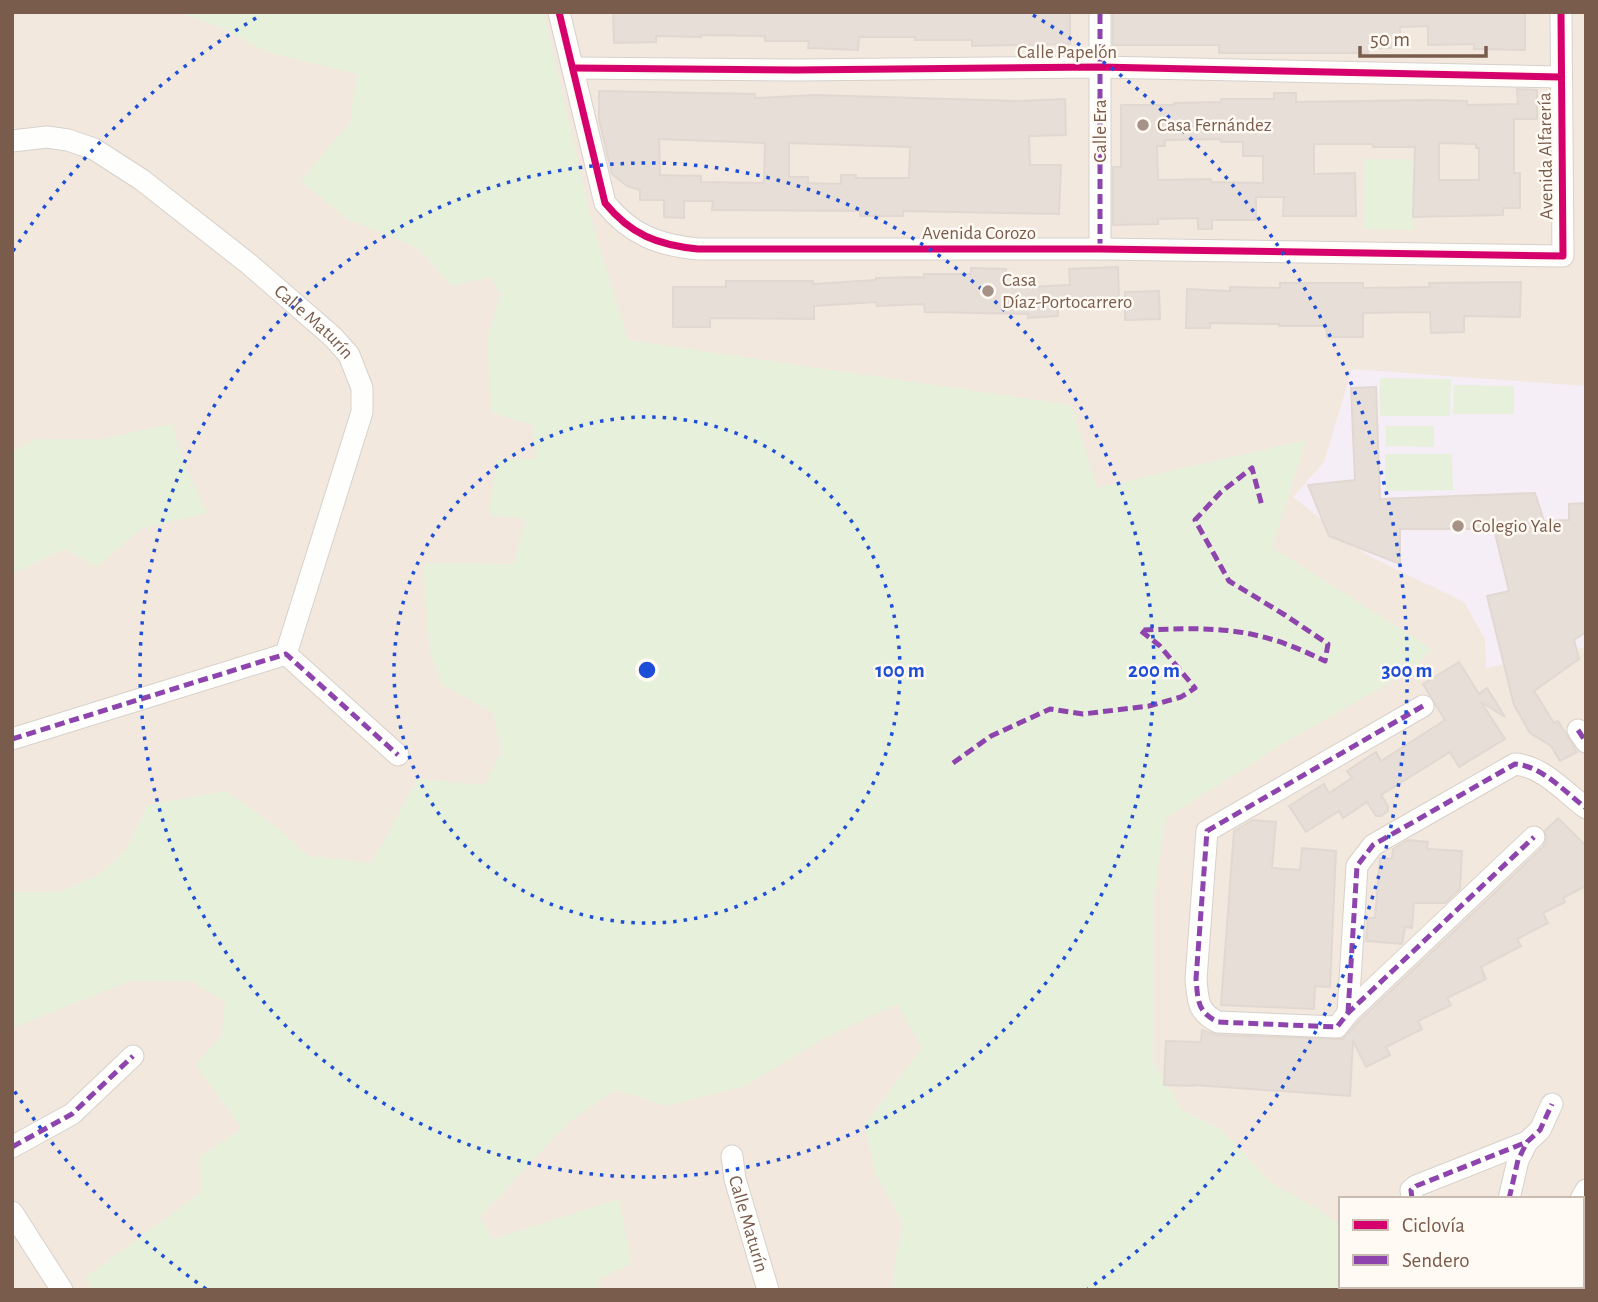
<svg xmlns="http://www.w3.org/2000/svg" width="1598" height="1302" font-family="'Alegreya Sans',sans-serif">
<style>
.residential{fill:#f2e8de;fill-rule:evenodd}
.education{fill:#f6eef6}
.green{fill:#e7f0db}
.building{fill:#e6ded7;stroke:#e2d8d2;stroke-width:2;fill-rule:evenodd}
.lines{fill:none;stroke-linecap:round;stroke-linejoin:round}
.street-casing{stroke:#d7d1cb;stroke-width:23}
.street{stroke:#fefefd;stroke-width:21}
.quiet{stroke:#8e44ad;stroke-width:5;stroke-dasharray:10 5;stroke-linecap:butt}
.cycleway-casing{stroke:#fffaf3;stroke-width:11}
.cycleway{stroke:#d6006c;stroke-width:7}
.ring{fill:none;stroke:#1d4ed8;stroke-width:3.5;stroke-dasharray:3.5 7}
.poi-dot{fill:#a69286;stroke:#fffaf3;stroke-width:2.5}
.labels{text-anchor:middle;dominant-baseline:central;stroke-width:5;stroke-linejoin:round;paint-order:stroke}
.street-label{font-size:19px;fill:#7a5c4d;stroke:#fffaf3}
.poi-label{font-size:19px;fill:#7a5c4d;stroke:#fffaf3;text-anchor:start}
.centre{fill:#1d4ed8;stroke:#fffaf3;stroke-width:3.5}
.ring-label{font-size:21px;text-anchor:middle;font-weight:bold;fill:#1d4ed8;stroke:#fffaf3;stroke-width:5;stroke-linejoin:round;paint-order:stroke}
</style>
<rect width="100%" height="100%" fill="#f9f5f0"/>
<path class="residential" d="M12 12H1586V1290H12ZM1341 1199H1582V1286H1341Z"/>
<polygon class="education" points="1352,369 1586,386 1586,647 1486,668 1485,639 1464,602 1367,555 1293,497 1324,462"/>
<g class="green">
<polygon points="178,12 544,12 590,216 628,340 1071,405 1097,488 1306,440 1272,547 1432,649 1410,671 1286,742 1166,818 1154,893 1154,1063 1182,1110 1222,1130 1271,1183 1320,1210 1341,1226 1341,1286 1385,1286 1386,1290 892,1290 895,1259 903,1224 876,1174 864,1125 922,1048 897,1004 821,1040 745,1086 666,1106 616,1090 569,1122 480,1217 493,1239 619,1199 631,1264 598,1279 600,1290 93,1290 86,1277 201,1192 200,1156 242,1129 196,1065 222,1034 225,1002 191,981 130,981 12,1028 12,892 59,892 100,874 127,849 147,805 226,791 271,823 309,856 372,863 417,779 485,785 501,751 493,713 442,684 430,653 423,563 513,564 526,519 489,515 497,459 535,459 533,425 492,413 487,343 500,294 490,277 452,286 417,248 347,219 301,181 350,122 357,74 266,52 225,29"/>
<polygon points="1363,159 1412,159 1413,230 1363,229"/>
<polygon points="1380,378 1451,379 1450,416 1380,416"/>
<polygon points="1454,385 1514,386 1514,414 1453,414"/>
<polygon points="172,424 185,464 207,513 141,529 97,567 65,549 12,574 12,452 37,439 101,439"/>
<polygon points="1386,426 1434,426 1434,447 1386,446"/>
<polygon points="1385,454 1452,454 1453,490 1385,491"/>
</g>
<g class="building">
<polygon points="613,12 1070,12 1070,44 972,46 972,40 915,40 915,37 859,37 858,50 808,48 809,41 765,41 765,36 701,35 701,37 656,36 656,42 614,43"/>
<polygon points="1113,12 1514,12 1525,13 1525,50 1474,49 1474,44 1428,45 1428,26 1400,27 1400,48 1368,48 1368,53 1219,53 1219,45 1113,45"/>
<path d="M1517 89 1537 90V119H1514V173H1520V208H1503V215L1413 217 1415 147H1373V144H1314V174L1355 173 1356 216H1283L1284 197H1256V220H1212V229H1198V218L1158 219V224L1113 225V167H1121V105H1174V103L1221 102V99H1274V93H1296V102L1428 100 1467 101V105L1518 104ZM1221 139V142H1243V156H1263V183L1211 182V179L1158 180 1157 146H1165V140ZM1439 143 1476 144V148H1479V180H1439Z"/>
<path d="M599 91 755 94V98L815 95 1017 101 1065 99 1066 135 1029 136 1030 165H1061L1059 214 903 211V216H860V211L712 210 713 201H684V218L664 217V200H640V190L627 186 612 174 599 120ZM659 139 765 143 764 183 701 182V176L660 175ZM789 143 910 147 909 178H856V175H841V184L808 183V177H789Z"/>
<polygon points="1118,267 1119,301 1058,303 1058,316 1028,318 1028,314 925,312 924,304 877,306 876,302 814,306 814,319 710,318 710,327 673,327 673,287 726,287 726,281 813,281 813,284 876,280 876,278 924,277 924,274 971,274 971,268 1006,269 1006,288 1070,285 1069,269"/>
<polygon points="1521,282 1520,317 1464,316 1464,332 1431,333 1430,312 1363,313 1363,337 1327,337 1326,326 1279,326 1279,324 1210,323 1210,328 1186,328 1187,289 1230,291 1230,287 1280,288 1280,283 1363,283 1363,288 1430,287 1429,283"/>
<polygon points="1159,291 1160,319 1125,320 1125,292"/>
<polygon points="1376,387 1380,499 1535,493 1544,521 1569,520 1569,504 1586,503 1586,632 1574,640 1579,659 1534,691 1554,723 1558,721 1577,752 1560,761 1551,746 1530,733 1514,705 1487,596 1509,591 1494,529 1400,529 1400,564 1329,536 1308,485 1355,480 1351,388"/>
<polygon points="1459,662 1479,694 1487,688 1505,717 1481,702 1505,739 1459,767 1450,752 1381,795 1388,806 1388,811 1381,816 1376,816 1367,802 1343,818 1339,811 1306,832 1289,806 1324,784 1329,793 1352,778 1347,771 1376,752 1381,761 1445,720 1423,684"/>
<polygon points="1558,818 1586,846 1586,886 1563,898 1565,902 1543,913 1548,923 1517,939 1521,946 1481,967 1486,979 1447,998 1451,1005 1418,1021 1422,1029 1386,1047 1390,1055 1366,1067 1353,1041 1350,1096 1194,1085 1194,1086 1164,1085 1166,1041 1201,1042 1202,1030 1217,1035 1343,1039 1358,1022 1543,847 1547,840 1545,831"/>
<polygon points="1253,820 1276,822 1272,868 1300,870 1302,848 1336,851 1330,987 1315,986 1314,1009 1221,1005 1234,831"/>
<polygon points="1408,840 1428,842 1427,849 1462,851 1460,889 1445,903 1414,903 1412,928 1405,927 1402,944 1366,941 1368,918 1375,918 1380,858 1392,859 1393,849"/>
</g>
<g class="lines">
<defs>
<g id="street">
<path d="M559 12 605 203C631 235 658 245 698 249H1100L1563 256 1561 12"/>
<polyline points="573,68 797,70 1100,67 1561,77"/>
<path id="s1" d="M12 141 47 137 68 140 94 149 142 180 249 264 333 337 349 355 362 388V412L286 654"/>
<polyline points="1100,249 1100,12"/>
<polyline points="286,654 398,755"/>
<path d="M1423 706 1207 831 1196 979C1198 1000 1197 1012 1218 1022L1337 1027 1348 1013 1534 837"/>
<polyline points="1578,730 1586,742"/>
<polyline points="12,739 286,654"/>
<path d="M1348 1013 1357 866 1373 845 1515 764C1542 766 1565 792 1586 808"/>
<polyline points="12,1147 72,1114 133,1056"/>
<path id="s2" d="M732 1156 735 1179 768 1290"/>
<polyline points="1412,1199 1411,1190 1416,1186 1527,1142"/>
<polyline points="1509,1199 1518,1160 1527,1142 1540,1130 1552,1104"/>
<polyline points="1581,1199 1586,1190"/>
<polyline points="12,1212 62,1290"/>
<polyline points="1446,1286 1448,1290"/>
<polyline points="1522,1286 1524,1290"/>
<polyline points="1565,1286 1565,1290"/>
</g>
</defs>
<use href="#street" class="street-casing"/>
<use href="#street" class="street"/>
<g class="quiet">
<polyline points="1100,249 1100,12"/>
<path d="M1423 706 1207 831 1196 979C1198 1000 1197 1012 1218 1022L1337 1027 1348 1013 1534 837"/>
<polyline points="1578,730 1586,742"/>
<polyline points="12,739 286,654 398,755"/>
<path d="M953 763 991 736 1050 709 1083 714 1149 706 1181 697 1195 688 1160 646 1140 630C1179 629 1220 626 1259 636 1282 641 1304 651 1325 661L1328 644 1285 615 1229 581 1195 520 1221 492 1252 468 1262 506"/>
<path d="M1348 1013 1357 866 1373 845 1515 764C1542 766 1565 792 1586 808"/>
<polyline points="12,1147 72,1114 133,1056"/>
<polyline points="1412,1199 1411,1190 1416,1186 1527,1142"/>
<polyline points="1509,1199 1518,1160 1527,1142 1540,1130 1552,1104"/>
<polyline points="1446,1286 1448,1290"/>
<polyline points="1522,1286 1524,1290"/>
</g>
<defs>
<g id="cycleway">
<path d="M559 12 605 203C631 235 658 245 698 249H1100L1563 256 1561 12"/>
<polyline points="573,68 797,70 1100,67 1561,77"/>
</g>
</defs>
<use href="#cycleway" class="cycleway-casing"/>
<use href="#cycleway" class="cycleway"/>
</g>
<g class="ring">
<circle cx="647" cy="670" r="253"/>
<circle cx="647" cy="670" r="507"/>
<path d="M206 1289A760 760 0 0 1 13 1089M13 251A760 760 0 0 1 261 15M1033 15A760 760 0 0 1 1088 1289"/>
</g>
<g class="poi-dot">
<circle cx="1143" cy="125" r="7"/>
<circle cx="988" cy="291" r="7"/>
<circle cx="1458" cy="526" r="7"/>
</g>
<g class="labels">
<g class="street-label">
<text x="1067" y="52">Calle Papelón</text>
<text transform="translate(1100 131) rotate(-90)">Calle Era</text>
<text transform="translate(1546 156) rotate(-91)">Avenida Alfarería</text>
<text x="979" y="233">Avenida Corozo</text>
<text stroke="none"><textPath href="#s1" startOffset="364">Calle Maturín</textPath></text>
<text stroke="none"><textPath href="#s2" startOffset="70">Calle Maturín</textPath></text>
</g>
<g class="poi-label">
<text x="1157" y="125">Casa Fernández</text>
<text x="1002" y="280">Casa<tspan x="1002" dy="22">Díaz-Portocarrero</tspan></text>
<text x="1472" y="526">Colegio Yale</text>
</g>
</g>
<circle cx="647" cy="670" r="10" class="centre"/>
<g class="ring-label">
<text x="900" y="677">100 m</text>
<text x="1154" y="677">200 m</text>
<text x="1407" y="677">300 m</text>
</g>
<rect width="1598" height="1302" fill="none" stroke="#7a5c4d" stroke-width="28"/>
<rect x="1339" y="1197" width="245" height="91" fill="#fffaf3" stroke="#cabbb1" stroke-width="2"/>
<rect x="1353" y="1220" width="35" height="10" fill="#d6006c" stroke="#cabbb1" stroke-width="2"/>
<text x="1402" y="1232" font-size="21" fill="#7a5c4d">Ciclovía</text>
<rect x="1353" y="1255" width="35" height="10" fill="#8e44ad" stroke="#cabbb1" stroke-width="2"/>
<text x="1402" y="1267" font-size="21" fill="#7a5c4d">Sendero</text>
<path d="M1360 46v10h126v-10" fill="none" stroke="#7a5c4d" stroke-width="3.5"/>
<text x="1370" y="46" font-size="21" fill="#7a5c4d" stroke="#fffaf3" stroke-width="5" paint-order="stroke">50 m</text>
</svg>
